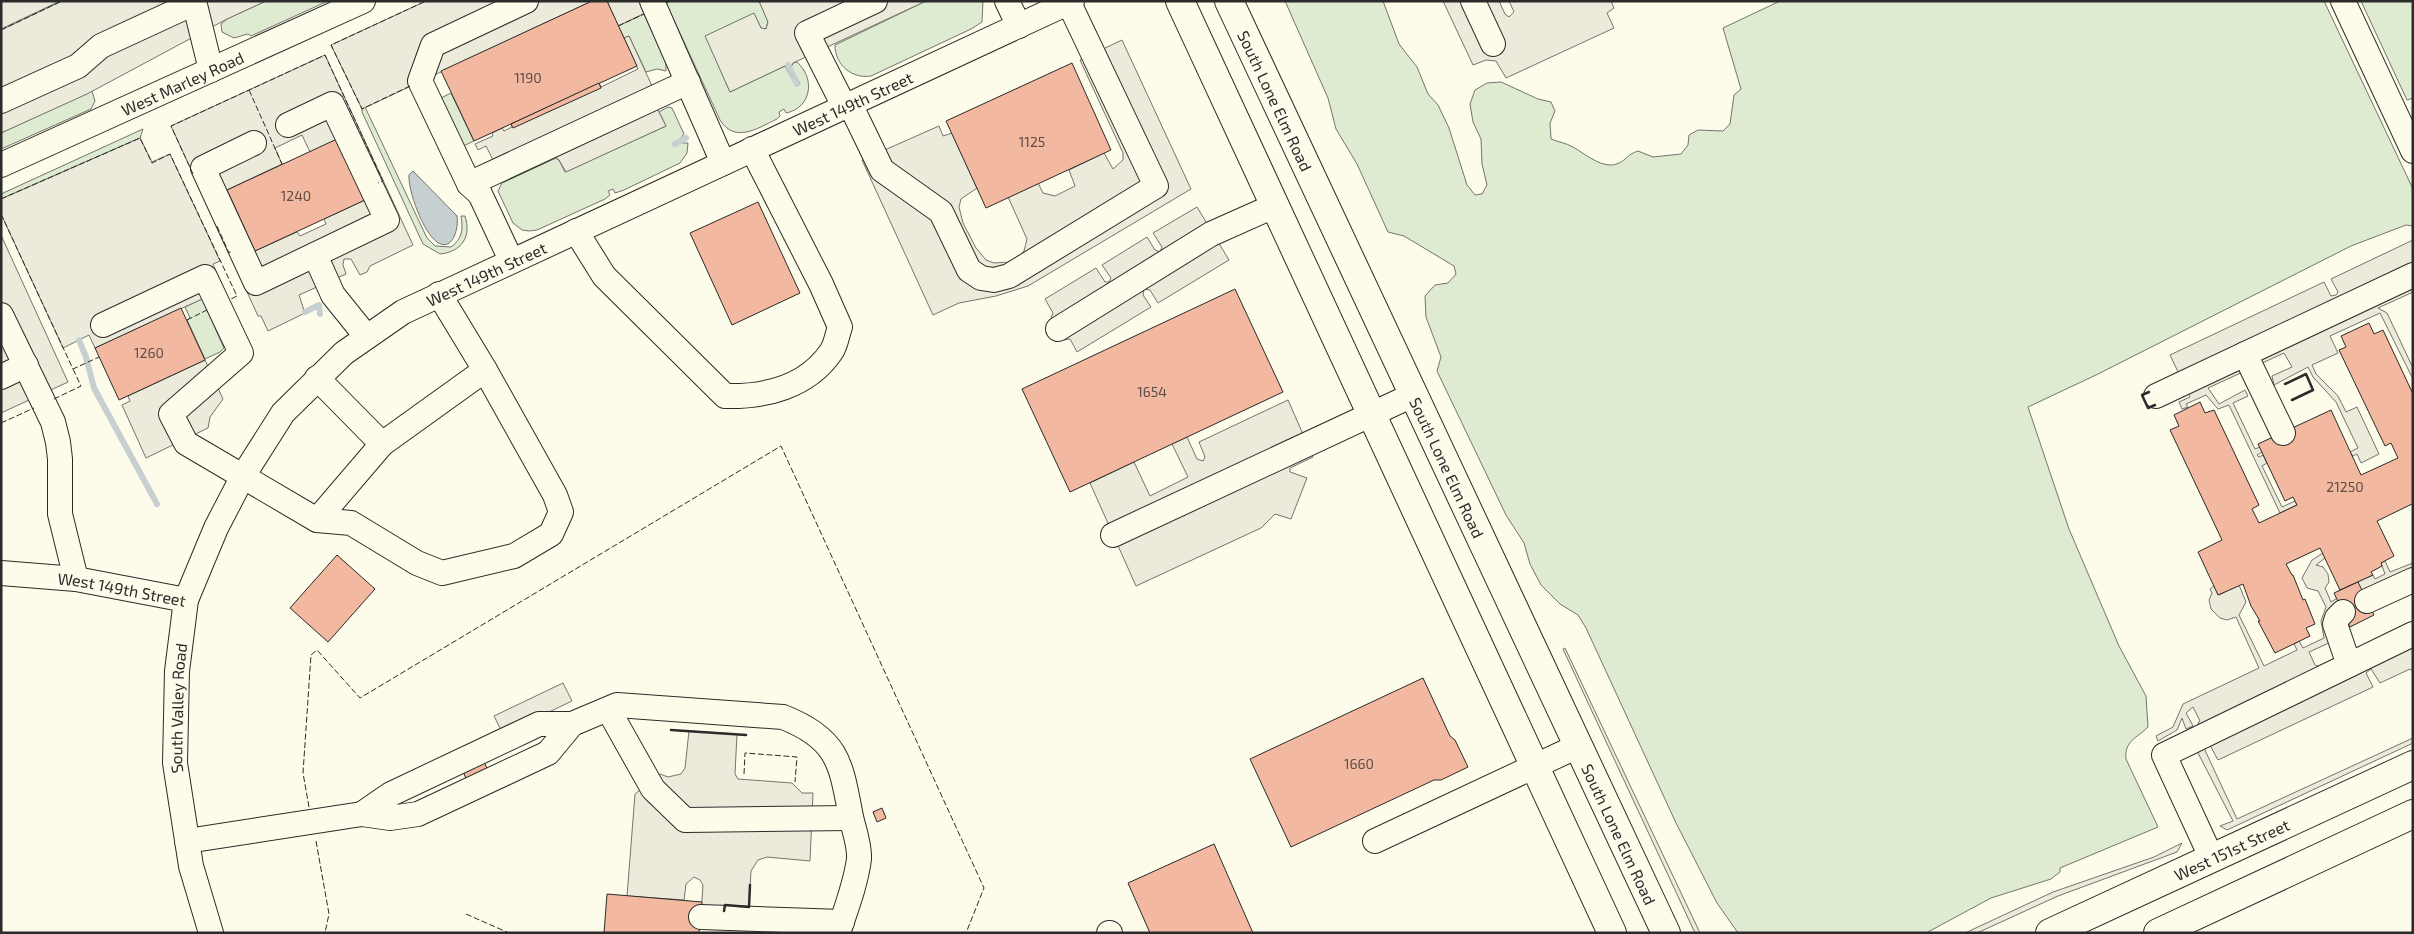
<svg xmlns="http://www.w3.org/2000/svg" width="2414" height="934" font-family="'Exo 2',sans-serif">
<style>
.green{fill:#deebd1;stroke:#74746e}
.parking{fill:#eceadb;stroke:#74746e;fill-rule:evenodd}
.water{fill:#c7d0d0;stroke:#74746e}
.lines{fill:none;stroke-linecap:round;stroke-linejoin:round}
.stream{stroke:#c7d0d0;stroke-width:6}
.building{fill:#f2b8a0;stroke:#2b2b2b}
.minor-casing{stroke:#2b2b2b;stroke-width:26}
.major-casing{stroke:#2b2b2b;stroke-width:30}
.minor{stroke:#fdfbea;stroke-width:24}
.major{stroke:#fdfbea;stroke-width:28}
.fence{stroke:#2b2b2b;stroke-width:1;stroke-dasharray:6 2.5;stroke-linecap:butt}
.wall{stroke:#2b2b2b;stroke-width:2.5}
.labels{text-anchor:middle;dominant-baseline:central;stroke-width:4;stroke-linejoin:round;paint-order:stroke}
.number-label{font-size:14px;fill:#5d4e48}
.street-label{font-size:16px;fill:#2b2b2b;stroke:#fdfbea}
</style>
<rect width="100%" height="100%" fill="#fdfbea"/>
<g class="green">
<polygon points="266,1 328,1 251,36 248,34 234,38 222,32 221,24 227,19"/>
<path d="M670 1H759L768 21 766 29 761 28 754 14 706 36 730 92 785 66 796 86 800 84 791 67 793 63 797 62C816 79 811 108 786 113L784 109 779 112 780 116 777 119C758 128 735 144 720 120L666 3Z"/>
<path d="M926 1H983L982 22 971 29 871 76C852 79 835 65 835 45Z"/>
<path d="M1285 1H1383L1399 44 1417 67 1428 94 1438 105 1449 128 1467 185 1475 195 1482 194 1487 185 1482 164 1481 139 1473 122 1470 104 1475 90 1487 83 1501 82 1538 99 1551 102 1555 111 1550 123 1551 139C1558 142 1566 143 1573 147 1584 153 1604 171 1619 163 1626 160 1628 154 1638 151L1653 157 1681 154 1688 145 1689 135 1698 130 1723 131 1730 124 1734 95 1741 89 1723 28 1780 1H2324L2413 189V226L2406 225 2351 246 2096 375 2028 407 2069 529 2119 646 2146 696 2148 727C2137 738 2124 741 2126 759L2158 827 2060 868V872L2051 879 1991 898 1926 933H1738L1717 903 1676 823 1586 628 1578 615 1560 604 1541 585 1530 564 1524 543 1506 515 1437 371 1441 357 1426 317 1425 296 1435 285 1448 283 1456 274 1454 266 1404 236 1388 232 1357 164 1336 129 1328 98Z"/>
<polygon points="2361,1 2413,1 2413,98 2407,100"/>
<polygon points="644,14 666,61 666,71 657,69 646,72 629,36 624,38 618,26"/>
<polygon points="92,91 95,101 91,109 1,149 1,133"/>
<polygon points="451,93 474,141 461,147 439,99"/>
<path d="M365 107 427 238 435 246 451 247C463 238 463 229 461 216H465C472 237 461 252 440 254L423 244 362 112V109Z"/>
<polygon points="668,107 672,108 684,134 680,139 681,143 688,143 687,153 680,163 624,190 615,193 613,189 608,191 610,195 605,199 537,230 529,231 522,230 513,223 498,191 502,183 555,158 559,160 565,172 666,126 659,112"/>
<polygon points="143,129 140,138 1,199 1,194"/>
<polygon points="202,299 224,348 220,352 205,359 187,320 190,318 185,307"/>
</g>
<g class="parking">
<polygon points="1,1 60,1 1,29"/>
<polygon points="62,1 266,1 227,19 87,94 1,133 1,30"/>
<polygon points="426,1 592,1 362,109 331,45"/>
<polygon points="607,1 670,1 618,26"/>
<polygon points="759,1 926,1 793,63 791,67 787,65 730,92 705,36 754,13 761,28 766,29 768,22"/>
<polygon points="1443,1 1499,1 1505,14 1509,17 1514,12 1509,1 1611,1 1614,8 1607,13 1614,28 1506,78 1496,61 1486,60 1473,65"/>
<polygon points="629,36 653,88 648,90 666,126 566,172 559,160 556,158 504,182 486,146 478,150 475,144 493,136 492,133 502,128 504,131 512,127 511,124 599,83 601,87 638,69 624,38"/>
<polygon points="1122,40 1191,189 1028,286 996,296 959,303 933,315 862,160 939,126 943,136 952,133 977,188 961,199 959,207 963,223 976,248 986,260 994,263 1010,262 1018,258 1024,251 1027,239 1008,197 1038,183 1043,193 1055,196 1075,186 1069,170 1104,153 1113,169 1123,160 1123,153 1080,60"/>
<path d="M325 55 413 245 370 266 367 272 360 275 351 259H344L343 265 346 274 299 295 305 313 268 331 261 316H258L171 126ZM302 135 310 152 365 200 324 219 326 224 300 236 297 232 255 251 227 190 282 164 275 148Z"/>
<polygon points="140,138 152,162 170,154 220,261 213,264 224,289 95,348 89,335 63,348 1,214 1,199"/>
<polygon points="1197,207 1229,260 1158,303 1150,290 1144,289 1143,295 1151,307 1077,352 1070,339 1064,340 1051,318 1053,313 1045,299 1096,268 1105,282 1109,282 1111,278 1102,265 1147,237 1155,250 1160,252 1162,247 1153,233"/>
<polygon points="1,235 68,382 1,413"/>
<polygon points="2413,240 2413,292 2378,308 2387,313 2413,368 2413,379 2380,313 2330,336 2338,353 2312,365 2316,374 2338,396 2346,412 2357,407 2379,454 2361,463 2357,454 2353,456 2350,452 2358,448 2336,402 2313,377 2308,367 2274,385 2272,376 2292,367 2284,353 2208,388 2219,404 2245,390 2248,396 2233,403 2255,449 2260,447 2262,452 2257,455 2259,457 2263,455 2267,463 2262,466 2282,507 2295,501 2297,505 2280,513 2229,405 2218,409 2206,395 2186,404 2188,407 2182,409 2179,402 2190,397 2170,355 2324,282 2331,296 2336,295 2338,292 2331,279"/>
<polygon points="205,360 223,399 210,417 208,428 146,458 122,405 130,401 128,396"/>
<polygon points="1288,400 1313,457 1290,468 1290,472 1307,478 1291,519 1275,514 1261,528 1136,586 1090,483 1134,462 1150,496 1188,477 1172,444 1187,437 1197,459 1203,461 1205,457 1199,442"/>
<polygon points="2323,553 2325,558 2316,565 2323,567 2328,574 2329,582 2325,588 2331,602 2342,595 2340,590 2373,575 2375,579 2385,574 2381,563 2385,561 2390,572 2413,563 2413,568 2338,603 2331,642 2309,652 2315,665 2318,666 2413,622 2413,672 2410,669 2380,683 2371,669 2366,673 2373,687 2218,760 2198,723 2200,721 2193,707 2186,713 2193,726 2186,729 2182,718 2177,730 2158,741 2156,736 2173,727 2183,704 2259,668 2236,617 2227,620 2220,618 2211,609 2209,600 2212,593 2210,589 2214,586 2219,595 2239,585 2246,602 2239,615 2264,666 2297,650 2294,644 2299,641 2303,648 2324,638 2321,621 2326,607 2318,591 2307,588 2302,578 2312,560"/>
<polygon points="1565,648 1700,933 1695,933 1563,649"/>
<polygon points="563,683 572,701 503,734 494,716"/>
<polygon points="689,731 737,734 735,774 738,779 792,783 802,793 813,793 810,861 767,857 758,860 751,871 749,907 725,905 724,916 701,914 703,885 700,880 694,877 686,884 684,900 627,896 635,794 660,774 668,777 681,774 685,768"/>
<polygon points="2413,738 2413,743 2227,830 2220,826 2233,821 2197,751 2204,748 2237,819"/>
<polygon points="2182,843 2177,852 2058,896 1977,933 1965,933 2053,892 2154,857"/>
</g>
<path class="water" d="M413 171 457 216C459 227 453 253 437 242 423 232 408 191 409 175Z"/>
<g class="lines">
<g class="stream">
<polyline points="788,65 797,84"/>
<polyline points="675,144 686,138"/>
<polyline points="305,312 319,305 320,314"/>
<polyline points="79,340 86,357 94,388 157,504"/>
</g>
</g>
<g class="building">
<polygon points="592,1 607,1 637,66 474,141 441,71"/>
<polygon points="1072,63 1111,150 986,208 946,121"/>
<polygon points="599,83 601,88 513,128 511,124"/>
<polygon points="337,139 365,200 255,251 227,190"/>
<polygon points="758,202 800,293 732,325 690,233"/>
<polygon points="1235,289 1283,392 1070,492 1022,389"/>
<polygon points="181,308 205,360 119,400 95,348"/>
<polygon points="2369,323 2374,334 2383,330 2413,394 2413,506 2412,504 2377,521 2394,556 2381,563 2382,566 2371,572 2373,575 2340,590 2320,548 2286,564 2292,575 2293,575 2303,600 2305,599 2315,624 2306,628 2310,636 2275,653 2258,621 2260,621 2251,606 2243,584 2218,595 2198,552 2222,540 2170,430 2179,426 2174,415 2200,402 2205,413 2214,410 2259,505 2252,509 2259,523 2297,505 2293,497 2285,501 2258,444 2331,410 2361,475 2398,458 2391,443 2385,446 2339,350 2346,347 2341,336"/>
<polygon points="337,555 375,589 328,642 290,608"/>
<polygon points="2358,582 2374,615 2350,627 2334,593"/>
<polygon points="1423,678 1450,736 1455,740 1468,767 1441,780 1434,780 1291,847 1250,759"/>
<polygon points="482,757 489,773 468,783 461,767"/>
<polygon points="882,808 886,818 877,822 873,812"/>
<polygon points="1214,844 1253,933 1150,933 1128,883"/>
<polygon points="607,894 702,902 699,933 604,933"/>
</g>
<g class="lines">
<defs>
<g id="minor">
<polyline points="194,1 211,70"/>
<polyline points="652,1 723,163"/>
<polyline points="1007,1 1019,26"/>
<polyline points="1473,1 1493,44"/>
<polyline points="2343,1 2413,151"/>
<polyline points="1,101 78,66 101,46 194,3"/>
<polyline points="850,104 882,170 941,212 969,270 981,278 994,280 1009,276 1156,186 1069,3"/>
<polyline points="844,106 807,33 875,1"/>
<polyline points="254,143 203,168 256,283 387,220 332,104 288,125"/>
<path id="s1" d="M1 165 363 1"/>
<polyline points="469,184 688,82"/>
<path d="M576 231 604 276 725 396C765 397 807 387 831 352 836 345 837 335 840 327L821 284 752 149"/>
<polyline points="315,255 333,295 366,336"/>
<polyline points="511,260 480,194 469,184 420,81 433,45 526,1"/>
<polyline points="1,315 53,422 58,442 60,459 60,514 76,579"/>
<polyline points="103,325 205,277 241,353 171,414 186,443 317,520 351,523 417,563 442,573 514,556 551,534 561,512 555,495 485,370 439,294"/>
<polyline points="1058,329 1211,234 1274,206"/>
<polyline points="2245,354 2283,433"/>
<polyline points="1,377 26,365"/>
<polyline points="317,378 382,444"/>
<polyline points="2156,396 2413,275"/>
<polyline points="317,520 382,444 485,370"/>
<polyline points="1113,535 1415,394"/>
<path id="s2" d="M1 573 76 579 186 600"/>
<polyline points="2367,601 2413,580"/>
<polyline points="2343,612 2337,618 2335,624 2349,665"/>
<polyline points="608,709 653,789 685,820 851,818"/>
<polyline points="362,814 391,794 539,724 572,724"/>
<path d="M187 841 362 814 390 818 418 814 548 753 572 724 617 705 783 717C839 739 841 764 851 817 854 830 860 846 859 859 856 883 846 909 838 933"/>
<polyline points="1375,841 1578,746"/>
<polyline points="2212,859 2164,755 2413,634"/>
<polyline points="701,917 842,922"/>
<path id="s3" d="M211 933 191 866 175 763 177 671 186 600 216 528 243 476 283 413 344 353 403 312 1072 1"/>
<polyline points="1109,933 1110,933"/>
</g>
<g id="major">
<polyline points="1180,1 1612,933"/>
<path id="s4" d="M1229 1 1666 933"/>
<path id="s5" d="M2050 933 2413 765"/>
<polyline points="2158,933 2413,814"/>
</g>
</defs>
<use href="#minor" class="minor-casing"/>
<use href="#major" class="major-casing"/>
<use href="#minor" class="minor"/>
<use href="#major" class="major"/>
<g class="fence">
<polyline points="666,3 670,1"/>
<polyline points="618,26 644,14"/>
<polyline points="1,30 62,1"/>
<polyline points="410,86 362,109 331,45 426,1"/>
<polyline points="249,90 282,164"/>
<polyline points="193,174 171,126 325,55 383,181 378,183"/>
<polyline points="1,199 140,138 152,163 170,154 237,296 229,300"/>
<polyline points="1,214 73,369 99,357"/>
<polyline points="217,226 229,253 232,251"/>
<polyline points="187,320 207,310"/>
<polyline points="54,399 81,386 73,369"/>
<polyline points="1,423 34,408"/>
<polyline points="744,774 745,753 797,757 795,782"/>
<polyline points="309,807 303,773 311,655 317,650 360,698 781,446 984,888 966,933"/>
<polyline points="316,841 329,914 325,933"/>
<polyline points="466,914 509,933"/>
</g>
<g class="wall">
<polyline points="2285,384 2306,374 2313,390 2292,400"/>
<polyline points="2149,392 2142,395 2148,408 2155,405"/>
<polyline points="671,730 746,735"/>
<polyline points="724,911 725,905 749,907 750,885"/>
</g>
</g>
<g class="labels">
<g class="number-label">
<text x="528" y="77">1190</text>
<text x="1032" y="141">1125</text>
<text x="296" y="195">1240</text>
<text x="149" y="352">1260</text>
<text x="1152" y="391">1654</text>
<text x="2345" y="486">21250</text>
<text x="1359" y="763">1660</text>
</g>
<g class="street-label">
<text stroke="none"><textPath href="#s1" startOffset="199">West Marley Road</textPath></text>
<text stroke="none"><textPath href="#s4" startOffset="110">South Lone Elm Road</textPath></text>
<text stroke="none"><textPath href="#s3" startOffset="1202">West 149th Street</textPath></text>
<text stroke="none"><textPath href="#s3" startOffset="798">West 149th Street</textPath></text>
<text stroke="none"><textPath href="#s4" startOffset="515">South Lone Elm Road</textPath></text>
<text stroke="none"><textPath href="#s2" startOffset="122">West 149th Street</textPath></text>
<text stroke="none"><textPath href="#s3" startOffset="229">South Valley Road</textPath></text>
<text stroke="none"><textPath href="#s4" startOffset="920">South Lone Elm Road</textPath></text>
<text stroke="none"><textPath href="#s5" startOffset="200">West 151st Street</textPath></text>
</g>
</g>
<rect width="2414" height="934" fill="none" stroke="#2b2b2b" stroke-width="5"/>
</svg>
